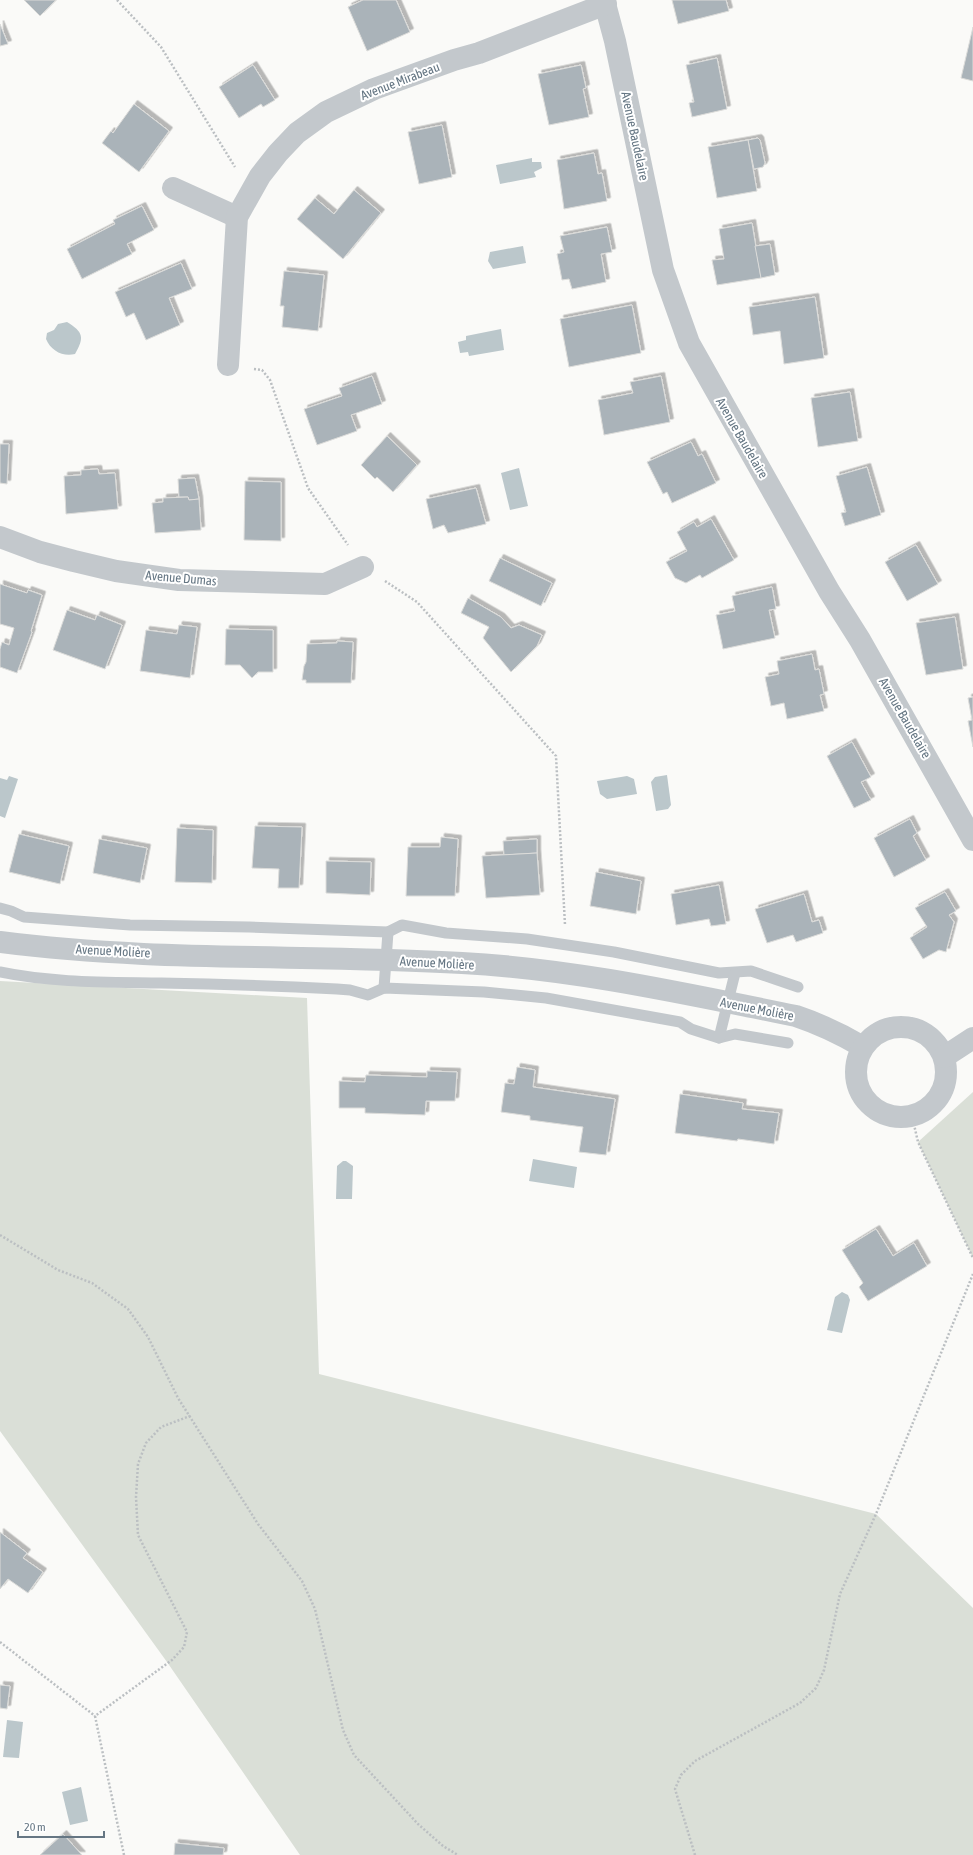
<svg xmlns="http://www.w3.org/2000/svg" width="973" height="1855" font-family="'Asap Condensed',sans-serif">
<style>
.green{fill:#dadfd7}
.water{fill:#bbc7cb}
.building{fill:#aab3b9;stroke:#dcdcda;filter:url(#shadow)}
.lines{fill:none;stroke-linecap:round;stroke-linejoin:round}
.path{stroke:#bbbfc2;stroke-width:2.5;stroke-dasharray:2 2;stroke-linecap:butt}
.lane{stroke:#c3c8cc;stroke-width:11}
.street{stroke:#c3c8cc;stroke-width:22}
.labels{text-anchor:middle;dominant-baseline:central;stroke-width:4;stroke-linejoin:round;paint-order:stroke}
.street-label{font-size:13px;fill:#657683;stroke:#fff}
</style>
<defs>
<filter id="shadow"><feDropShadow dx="3.5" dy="-3.5" stdDeviation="0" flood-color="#0004"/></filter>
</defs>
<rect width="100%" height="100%" fill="#fafaf8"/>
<g class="green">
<polygon points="0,981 307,998 319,1374 876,1514 973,1608 973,1855 300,1855 167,1662 0,1431"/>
<polygon points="973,1092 973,1258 918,1142"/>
</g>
<g class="water">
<polygon points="532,158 532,162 541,162 542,168 534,172 536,177 500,184 496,165"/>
<polygon points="523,246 526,263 493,269 488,261 490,252"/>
<path d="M67 322C83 332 85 337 75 354 63 357 51 351 46 339L47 333 54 330 58 324Z"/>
<polygon points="501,329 504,350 469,356 468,352 460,353 458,342 466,340 466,336"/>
<polygon points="519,468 528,506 510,510 501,473"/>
<polygon points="667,775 671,805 668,809 656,811 651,782 655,777"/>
<polygon points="9,776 18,779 5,818 0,816 0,778 7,780"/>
<polygon points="627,776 634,779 637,794 607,799 600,794 597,781"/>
<polygon points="533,1159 577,1167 574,1188 529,1181"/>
<polygon points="343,1161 346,1161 353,1166 352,1199 336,1199 337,1166"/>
<polygon points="842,1292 848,1295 850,1300 842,1333 827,1330 835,1297"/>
<polygon points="7,1720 23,1722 19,1758 3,1757"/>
<polygon points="81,1787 88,1821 70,1825 62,1792"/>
</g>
<g class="building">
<polygon points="24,0 56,0 40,16"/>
<polygon points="363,0 396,0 410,32 367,51 348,7"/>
<polygon points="672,0 726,0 729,11 678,24"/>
<polygon points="0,24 8,44 0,46"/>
<polygon points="973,27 973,81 961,78"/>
<polygon points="717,58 727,109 692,117 689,103 694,102 686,65"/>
<polygon points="253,65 275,100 263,107 261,104 239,118 219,87"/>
<polygon points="581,65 586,88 583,89 589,117 549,125 538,74"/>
<polygon points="134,104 169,131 139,172 102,143 111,131 113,133"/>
<polygon points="442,125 452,177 419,184 408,132"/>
<polygon points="758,138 760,140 765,163 763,167 754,169 748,140"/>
<polygon points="748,140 757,191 717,198 708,147"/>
<polygon points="594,153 598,174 602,173 607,201 564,209 557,160"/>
<polygon points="354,190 381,213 343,259 297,219 315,198 334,214"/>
<polygon points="142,206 154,230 127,244 132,254 82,279 67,249 115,224 113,220"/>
<polygon points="752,223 761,278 717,285 712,260 724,259 719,229"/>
<polygon points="607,227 612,252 601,254 606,282 572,289 569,279 562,280 557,254 564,252 560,236"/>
<polygon points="770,244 775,275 761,278 755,246"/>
<polygon points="181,263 192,289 169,298 180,325 146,340 134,313 126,317 115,292"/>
<polygon points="284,271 324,275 318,331 282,327 284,306 280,306"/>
<polygon points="815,297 824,358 784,364 780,331 753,335 749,307"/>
<polygon points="632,305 641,353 569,367 560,319"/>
<polygon points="372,376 382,404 351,415 357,431 317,445 304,409 342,396 339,388"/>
<polygon points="661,376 670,422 604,435 598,400 633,393 630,382"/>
<polygon points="850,392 858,441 818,447 811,398"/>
<polygon points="387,436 417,465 393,492 377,477 375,479 361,465"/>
<polygon points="691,442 698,456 702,454 716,483 672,503 667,492 663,494 647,462"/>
<polygon points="0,444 9,444 7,484 0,483"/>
<polygon points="867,467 881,515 845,526 841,513 846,512 836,476"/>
<polygon points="98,469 99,474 115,473 118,509 66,514 64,476 81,475 81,470"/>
<polygon points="195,478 199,499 189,500 188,497 179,497 178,479"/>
<polygon points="245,481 281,482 281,541 244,540"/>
<polygon points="476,488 486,524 448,533 444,525 433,529 426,499"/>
<polygon points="188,497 189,500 199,499 201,530 155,533 152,503 163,502 163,498"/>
<polygon points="711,519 734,560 702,578 700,575 686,583 675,578 666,562 687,551 677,532 694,522 697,527"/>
<polygon points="916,545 938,584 907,601 885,562"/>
<polygon points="500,558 552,583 541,606 489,581"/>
<polygon points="0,584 27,593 28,590 42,595 31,631 32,632 17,673 0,667 0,649 2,642 9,645 14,628 0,624"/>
<polygon points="772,587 776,609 769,610 775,638 723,649 716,615 735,611 732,596"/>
<polygon points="468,598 501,617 511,628 519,625 542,635 537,646 511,672 483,638 489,627 461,613"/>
<polygon points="67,610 95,620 97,615 122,625 105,669 53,650"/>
<polygon points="955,617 963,669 926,675 916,623"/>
<polygon points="179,625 197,627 190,678 140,671 146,630 177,634"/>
<polygon points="226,629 273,630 273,672 258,672 252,678 240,665 225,665"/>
<polygon points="337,641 353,642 351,683 306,683 306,680 302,680 304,666 306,662 307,644 337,643"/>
<polygon points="812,654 815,670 819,669 824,694 820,695 824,711 787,719 784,703 771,706 765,677 779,674 777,661"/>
<polygon points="973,697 973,747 968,721 972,720 968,698"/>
<polygon points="852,742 871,777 861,782 871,800 854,808 827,756"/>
<polygon points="910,819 917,833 913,836 926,860 894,877 874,838"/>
<polygon points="255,826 302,827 299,888 278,888 279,869 252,868"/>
<polygon points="177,828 213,830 212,883 175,882"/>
<polygon points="19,834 69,846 60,884 9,872"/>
<polygon points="441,837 458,839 455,896 406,896 408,847 440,847"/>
<polygon points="99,839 147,848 140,883 93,873"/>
<polygon points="537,839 537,853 504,855 503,841"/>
<polygon points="537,853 540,895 486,898 482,856"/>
<polygon points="326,861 371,862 370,895 326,893"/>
<polygon points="596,872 641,881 636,914 590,906"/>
<polygon points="719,885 726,924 711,926 709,919 676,925 671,894"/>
<polygon points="945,892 956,911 949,915 954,922 946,952 939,950 923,959 910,938 927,927 915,908"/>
<polygon points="804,894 812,922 819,920 823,933 796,942 793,935 767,943 755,909"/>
<polygon points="517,1067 535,1070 533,1087 615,1099 606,1155 579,1152 583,1127 530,1120 530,1116 501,1112 505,1083 514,1084"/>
<polygon points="427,1071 457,1072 455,1101 426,1101 425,1115 365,1113 365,1108 339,1108 339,1081 365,1082 366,1075 427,1077"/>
<polygon points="680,1094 743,1103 742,1109 779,1113 774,1144 738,1139 737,1141 675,1133"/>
<polygon points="876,1229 893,1256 914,1243 927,1266 868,1301 859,1287 863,1283 842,1250"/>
<polygon points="0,1532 27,1553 23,1558 43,1572 28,1593 8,1579 0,1589"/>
<polygon points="0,1685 10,1686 7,1709 0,1708"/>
<polygon points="63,1834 82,1855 40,1855"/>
<polygon points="175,1843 224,1848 223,1855 174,1855"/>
</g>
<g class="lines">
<g class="path">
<polyline points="117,0 161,47 235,167"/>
<polyline points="254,369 262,370 270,380 308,488 348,545"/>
<polyline points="385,581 417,602 556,756 565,925"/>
<polyline points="912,1116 918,1142 973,1258"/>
<polyline points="0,1235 58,1270 92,1283 128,1309 148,1337 178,1398 230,1480 258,1524 302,1581 315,1609 343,1730 354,1755 418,1824 443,1846 458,1855"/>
<polyline points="0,1642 95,1716"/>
<polyline points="124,1855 95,1716 172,1660 184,1647 187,1632 138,1535 136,1497 138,1464 146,1443 161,1427 190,1416"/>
<polyline points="695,1855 675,1789 681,1775 695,1761 800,1703 816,1688 824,1670 840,1594 876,1514 973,1274"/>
</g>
<g class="lane">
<polyline points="0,908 11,911 24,917 130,925 249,927 388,932 402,925 446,933 527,939 614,952 719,973 751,971 798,987"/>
<path d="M0 972C52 983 108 982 161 983 220 984 278 986 337 989L350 990 368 995 384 988 484 992 546 998 680 1022 691 1029 719 1038 735 1034 788 1043"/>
<polyline points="384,988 388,932"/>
<polyline points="719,1038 735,973"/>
</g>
<g class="street">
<polyline points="604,0 615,41 663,270 689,343 829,591 860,640 973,840"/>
<polyline points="173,188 237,217"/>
<polyline points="228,365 237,217 260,176 278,153 297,133 326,112 374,89 454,60 479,53 606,4"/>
<polyline points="0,537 40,552 74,561 116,571 179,580 325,584 363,567"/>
<path d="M0 942C153 962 308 954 462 963 575 969 686 994 796 1016 820 1024 841 1034 863 1047"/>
<circle cx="901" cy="1072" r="45"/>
<polyline points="944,1057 973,1038"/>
</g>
</g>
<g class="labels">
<g class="street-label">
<text transform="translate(400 81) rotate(-21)">Avenue Mirabeau</text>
<text transform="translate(635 136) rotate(78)">Avenue Baudelaire</text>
<text transform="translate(742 438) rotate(60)">Avenue Baudelaire</text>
<text transform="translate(181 578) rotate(5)">Avenue Dumas</text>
<text transform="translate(905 718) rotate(60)">Avenue Baudelaire</text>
<text transform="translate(113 951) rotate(3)">Avenue Molière</text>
<text transform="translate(437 963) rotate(3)">Avenue Molière</text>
<text transform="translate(757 1009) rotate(11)">Avenue Molière</text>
</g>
</g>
<path d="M18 1831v6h86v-6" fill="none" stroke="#657683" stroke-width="2"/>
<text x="24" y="1831" font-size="12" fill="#657683" stroke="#ffffff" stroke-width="3" paint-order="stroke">20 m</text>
</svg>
